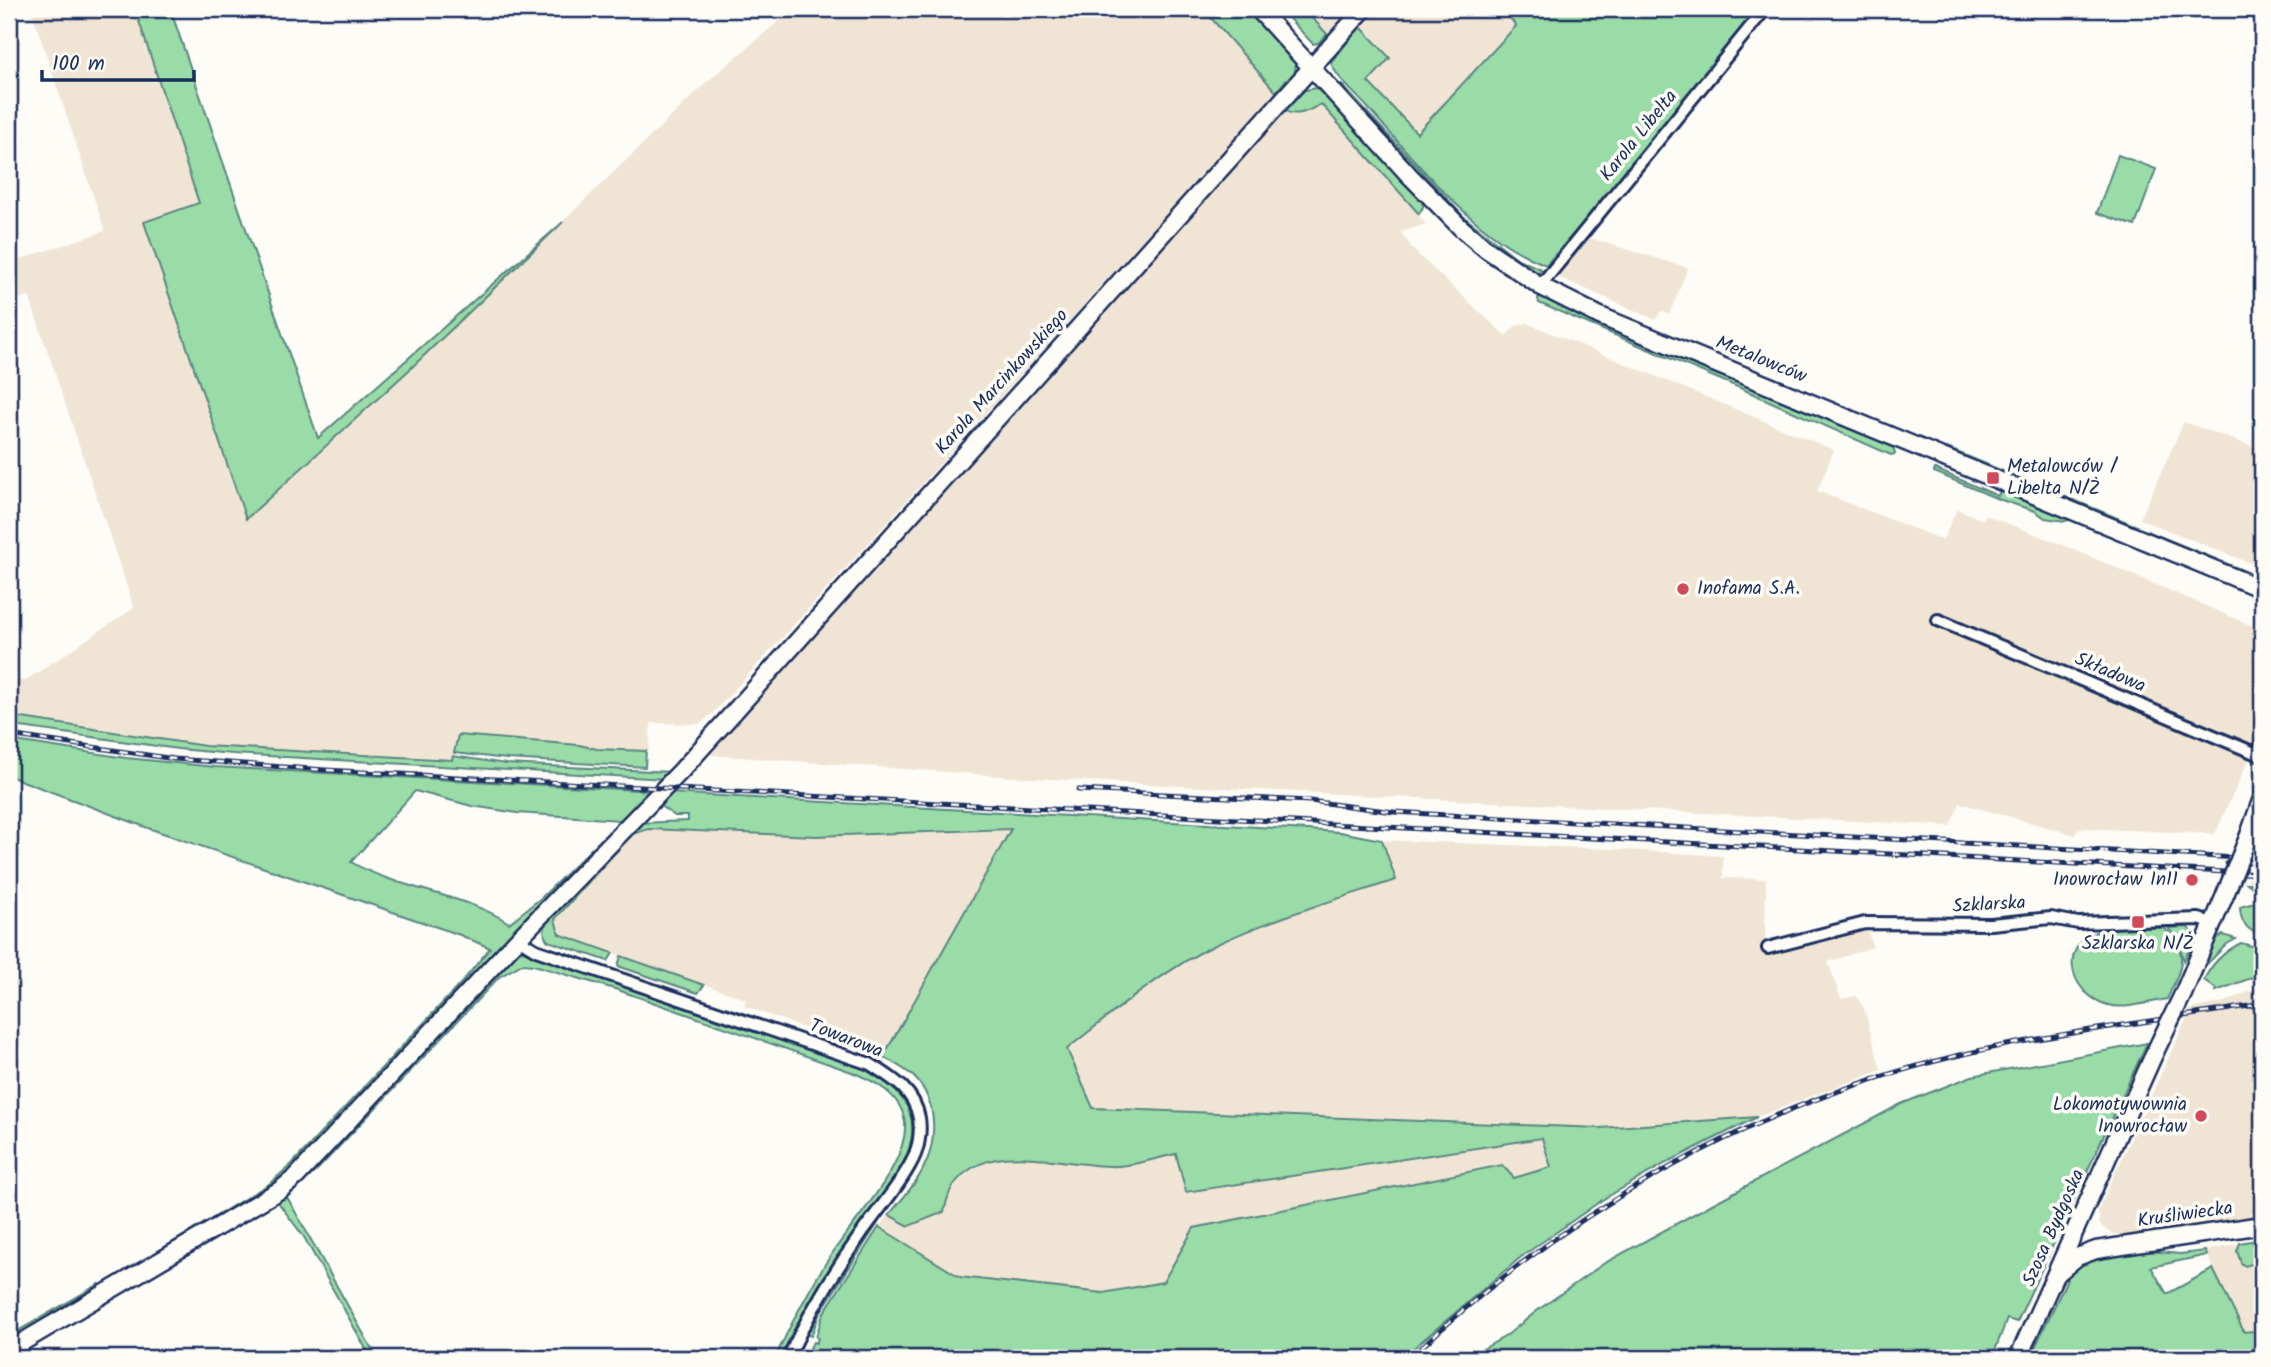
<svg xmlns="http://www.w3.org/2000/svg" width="2271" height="1367" font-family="Kalam,sans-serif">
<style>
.built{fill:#f0e5d4}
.green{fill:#99dca7;stroke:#5a8682;stroke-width:2;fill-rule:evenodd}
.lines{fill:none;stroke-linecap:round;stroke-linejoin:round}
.street-casing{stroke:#1b2f5e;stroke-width:16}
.secondary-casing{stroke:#1b2f5e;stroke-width:21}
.street{stroke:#fdfcf7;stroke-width:10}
.secondary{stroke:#fdfcf7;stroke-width:16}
.rail-casing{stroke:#1b2f5e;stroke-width:5}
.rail{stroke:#fdfcf7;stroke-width:2.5;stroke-dasharray:8;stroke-linecap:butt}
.secondary-bridge-casing{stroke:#1b2f5e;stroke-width:21;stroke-linecap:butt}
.secondary-bridge{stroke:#fdfcf7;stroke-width:16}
.poi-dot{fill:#d1495b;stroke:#fdfcf7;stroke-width:2.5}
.labels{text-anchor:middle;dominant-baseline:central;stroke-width:7;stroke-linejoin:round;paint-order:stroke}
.street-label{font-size:19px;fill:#1b2f5e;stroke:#fdfcf7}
.poi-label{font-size:19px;fill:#1b2f5e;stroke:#fdfcf7;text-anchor:start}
</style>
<rect width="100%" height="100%" fill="#fdfcf7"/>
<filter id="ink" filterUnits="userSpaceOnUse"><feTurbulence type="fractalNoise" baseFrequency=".0143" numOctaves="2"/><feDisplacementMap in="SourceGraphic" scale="14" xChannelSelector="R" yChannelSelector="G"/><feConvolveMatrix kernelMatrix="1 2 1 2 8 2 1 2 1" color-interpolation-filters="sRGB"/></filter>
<g filter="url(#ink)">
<g class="built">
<polygon points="31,9 135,9 200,204 145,222 247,519 409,370 708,81 793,9 1203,9 1276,92 846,568 712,714 699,724 651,723 649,751 597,749 579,745 458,735 452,760 287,752 205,746 9,716 9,679 25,681 134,608 29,296 9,301 9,263 105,231"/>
<polygon points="1304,9 1350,9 1327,34"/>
<polygon points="1378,9 1503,9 1516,25 1416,134 1368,81 1390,58 1362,28"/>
<polygon points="1321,104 1426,224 1401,232 1414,251 1506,336 1515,326 1527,323 1834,450 1817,491 1943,540 1957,509 1983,520 1985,515 2058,543 2262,630 2262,730 2215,834 2079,828 2075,835 1960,803 1950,826 1030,778 710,755 774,678 1054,371 1283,110 1290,114"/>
<polygon points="1587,237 1688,268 1669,315 1661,311 1656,320 1556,276"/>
<polygon points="2184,422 2262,450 2262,568 2140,519"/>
<polygon points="649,829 815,836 1011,829 883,1057 744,1006 746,999 559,934 555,919 632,833"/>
<polygon points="1382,840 1613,849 1723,856 1723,878 1766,879 1765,942 1768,943 1768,952 1793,948 1866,927 1873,947 1828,962 1841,999 1856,996 1864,1008 1881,1070 1757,1117 1600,1128 1093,1108 1067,1049 1137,992 1214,946 1291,914 1395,879"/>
<polygon points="2262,845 2262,884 2247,883 2250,875"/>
<polygon points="2262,986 2262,1215 2137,1236 2122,1237 2109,1232 2100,1225 2098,1210 2191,1009 2225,1002"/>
<polygon points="1542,1138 1551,1167 1514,1178 1194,1228 1163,1282 1103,1293 960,1277 879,1227 889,1215 909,1226 969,1172 987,1161 1022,1157 1117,1166 1177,1154 1186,1192"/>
<polygon points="2262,1239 2262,1330 2244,1332 2205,1251"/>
</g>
<g class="green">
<polygon points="135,9 179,9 180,11 172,14 318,438 563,222 409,370 246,519 144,222 199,203"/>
<polygon points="1203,9 1250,9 1296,60 1295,73 1289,82 1286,80 1276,92"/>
<polygon points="1280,9 1304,9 1327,34 1318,43 1313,44"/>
<path d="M1503 9H1756L1605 198 1546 265C1473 236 1420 166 1369 109 1357 95 1337 79 1331 63L1360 26 1390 58 1368 82 1417 133 1516 26Z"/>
<polygon points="1342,85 1463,216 1518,259 1543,270 1536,273 1526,270 1460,219 1337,88"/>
<path d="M1316 88 1326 97H1331L1422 198 1423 207 1419 214 1321 104C1308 111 1297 118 1283 110L1305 90Z"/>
<polygon points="2118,155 2156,169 2135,226 2097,213"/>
<polygon points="1543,295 1892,444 1895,454 1891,455 1740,388 1539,303 1538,298"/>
<polygon points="1947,448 2137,526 2133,528 1943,452"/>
<polygon points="1935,469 1998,496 2000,491 2027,498 2074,519 2065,521 2045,518 2035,511 1998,499 1934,472"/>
<polygon points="2147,531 2262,578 2262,583 2148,535"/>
<polygon points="9,716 205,746 452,760 453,756 506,764 671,772 666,779 233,754 178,749 21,727 9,725"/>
<polygon points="458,735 579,745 597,749 646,751 645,767 507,759 454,753"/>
<path d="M9 740 126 758 215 767 655 791 292 1174 160 1256 157 1252 269 1184 292 1164 463 981 490 948 460 935 148 828 9 776ZM415 791 472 806 517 813 621 820 541 898 509 923C463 893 401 891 351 862Z"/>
<path d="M669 793 1241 826 1340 832 1382 840 1396 880C1335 900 1273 918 1215 945 1162 971 1114 1012 1067 1049L1093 1108 1600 1128 1757 1117 1668 1162 1602 1200 1521 1257 1402 1358H805L813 1342 816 1343 818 1338 816 1337 823 1314 879 1227 960 1277 1103 1293 1163 1282 1194 1228 1502 1165 1514 1178 1551 1167 1542 1138 1186 1192 1176 1154C1157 1158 1137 1165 1118 1166 1066 1169 990 1134 953 1186 948 1193 946 1204 944 1212L909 1226 889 1215C900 1201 914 1187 922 1171 938 1143 938 1102 915 1078 906 1069 894 1063 883 1057L1011 829 815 836 649 829 632 834 555 919 559 934 613 953 608 961 548 941C543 936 544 929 545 922L639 823 688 821V816H675L659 805Z"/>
<path d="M2247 883 2262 884V935C2247 931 2240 922 2240 907L2261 901 2255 889Z"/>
<polygon points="2187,927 2196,935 2184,961 2178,940 2168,928"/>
<path d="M2164 928C2192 952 2180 971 2167 999 2150 1002 2125 1010 2108 1005 2072 995 2057 950 2094 933 2110 925 2145 928 2164 928Z"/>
<polygon points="2223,935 2236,939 2227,944 2204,967 2216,939"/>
<path d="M2241 943 2262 949V974L2216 991V989L2204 980C2212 963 2225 951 2241 943Z"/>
<path d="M523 951 855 1065C973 1118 879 1192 836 1260 815 1291 799 1325 782 1358H775C791 1324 810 1287 831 1255 854 1220 908 1165 905 1123 902 1094 873 1080 849 1071L618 990 534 965 522 964 499 977 318 1169 287 1197 377 1358H371L304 1237 275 1198 511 953Z"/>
<polygon points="621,956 704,985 698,993 618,966"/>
<polygon points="2147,1043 2017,1322 2007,1319 1992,1358 1897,1358 1879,1351 1875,1358 1595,1358 1586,1352 1581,1358 1467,1358 1506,1336 1538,1310 1603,1264 1714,1203 1901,1104 1972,1076"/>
<path d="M878 1223 820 1313 811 1336 807 1334C825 1295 850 1260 874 1224Z"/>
<polygon points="2262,1239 2262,1261 2245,1266 2241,1263 2237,1251 2240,1243"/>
<polygon points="2148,1251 2180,1254 2205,1251 2207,1255 2151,1267 2167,1294 2213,1269 2244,1332 2262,1330 2262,1358 2030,1358 2071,1271 2084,1261"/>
<polygon points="99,1284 100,1291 9,1345 9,1336"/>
</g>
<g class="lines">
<defs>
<g id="street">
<polyline points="1540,286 1765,9"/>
<polyline points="1938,620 2257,754 2262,743"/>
<path d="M518 939 536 950 870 1064C892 1078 914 1090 919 1118 921 1131 919 1147 913 1159 900 1186 878 1209 861 1234 833 1273 808 1315 788 1358"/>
<polyline points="1768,948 1865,923 1991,924 2051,918 2078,923 2199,919 2214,924"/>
</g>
<g id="secondary">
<polyline points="1258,9 1409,175 1461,228 1486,249 1540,286 1600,316 2262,589"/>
<polyline points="2249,835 2262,798"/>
<polyline points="2183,994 2225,895"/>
<polyline points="2059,1272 2077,1257 2096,1250 2262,1225"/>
<polyline points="9,1350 280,1190 296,1177 518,939 681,771 1364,9"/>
<polyline points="2018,1358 2155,1052"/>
</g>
</defs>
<use href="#street" class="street-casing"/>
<use href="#secondary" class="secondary-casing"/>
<use href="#street" class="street"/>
<use href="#secondary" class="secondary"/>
<defs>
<g id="rail">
<polyline points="9,735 175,759 325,770 2262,874"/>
<polyline points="1078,790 1310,801 1394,812 2238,858"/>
<polyline points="2227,863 2262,861"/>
<path d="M1410 1358C1563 1212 1753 1104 1960 1055 2059 1032 2162 1020 2262 1004"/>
</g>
</defs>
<use href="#rail" class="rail-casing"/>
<use href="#rail" class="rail"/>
<defs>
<g id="secondary-bridge">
<polyline points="2225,895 2249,835"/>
<polyline points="2155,1052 2183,994"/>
</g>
</defs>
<use href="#secondary-bridge" class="secondary-bridge-casing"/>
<use href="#secondary-bridge" class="secondary-bridge"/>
</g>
</g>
<g class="poi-dot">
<rect x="1986" y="471" width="14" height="14" rx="3.5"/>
<circle cx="1683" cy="589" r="7"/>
<circle cx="2192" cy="880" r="7"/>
<rect x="2131" y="915" width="14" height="14" rx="3.5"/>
<circle cx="2201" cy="1116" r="7"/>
</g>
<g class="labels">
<g class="street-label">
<text transform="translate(1639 136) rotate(-51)">Karola Libelta</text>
<text transform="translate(1761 360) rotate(22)">Metalowców</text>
<text transform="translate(1002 382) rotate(-48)">Karola Marcinkowskiego</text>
<text transform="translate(2110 673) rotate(23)">Składowa</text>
<text transform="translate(1989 905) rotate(-3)">Szklarska</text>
<text transform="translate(846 1039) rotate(21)">Towarowa</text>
<text transform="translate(2185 1215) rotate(-8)">Kruśliwiecka</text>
<text transform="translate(2054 1228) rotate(-66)">Szosa Bydgoska</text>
</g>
<g class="poi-label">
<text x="2007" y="467">Metalowców /<tspan x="2007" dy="22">Libelta N/Ż</tspan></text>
<text x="1697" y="589">Inofama S.A.</text>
<text x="2178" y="880" text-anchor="end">Inowrocław In11</text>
<text x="2138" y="944" text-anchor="middle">Szklarska N/Ż</text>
<text x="2187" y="1105" text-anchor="end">Lokomotywownia<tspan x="2187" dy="22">Inowrocław</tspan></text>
</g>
</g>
<rect width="2271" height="1367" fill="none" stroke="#fdfcf7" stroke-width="35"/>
<rect x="18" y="18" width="2236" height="1332" fill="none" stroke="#1b2f5e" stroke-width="2.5" filter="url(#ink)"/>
<path d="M42 70v10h152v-10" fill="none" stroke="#1b2f5e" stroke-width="3.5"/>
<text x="52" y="70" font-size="21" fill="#1b2f5e" stroke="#fdfcf7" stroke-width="5" paint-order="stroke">100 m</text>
</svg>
